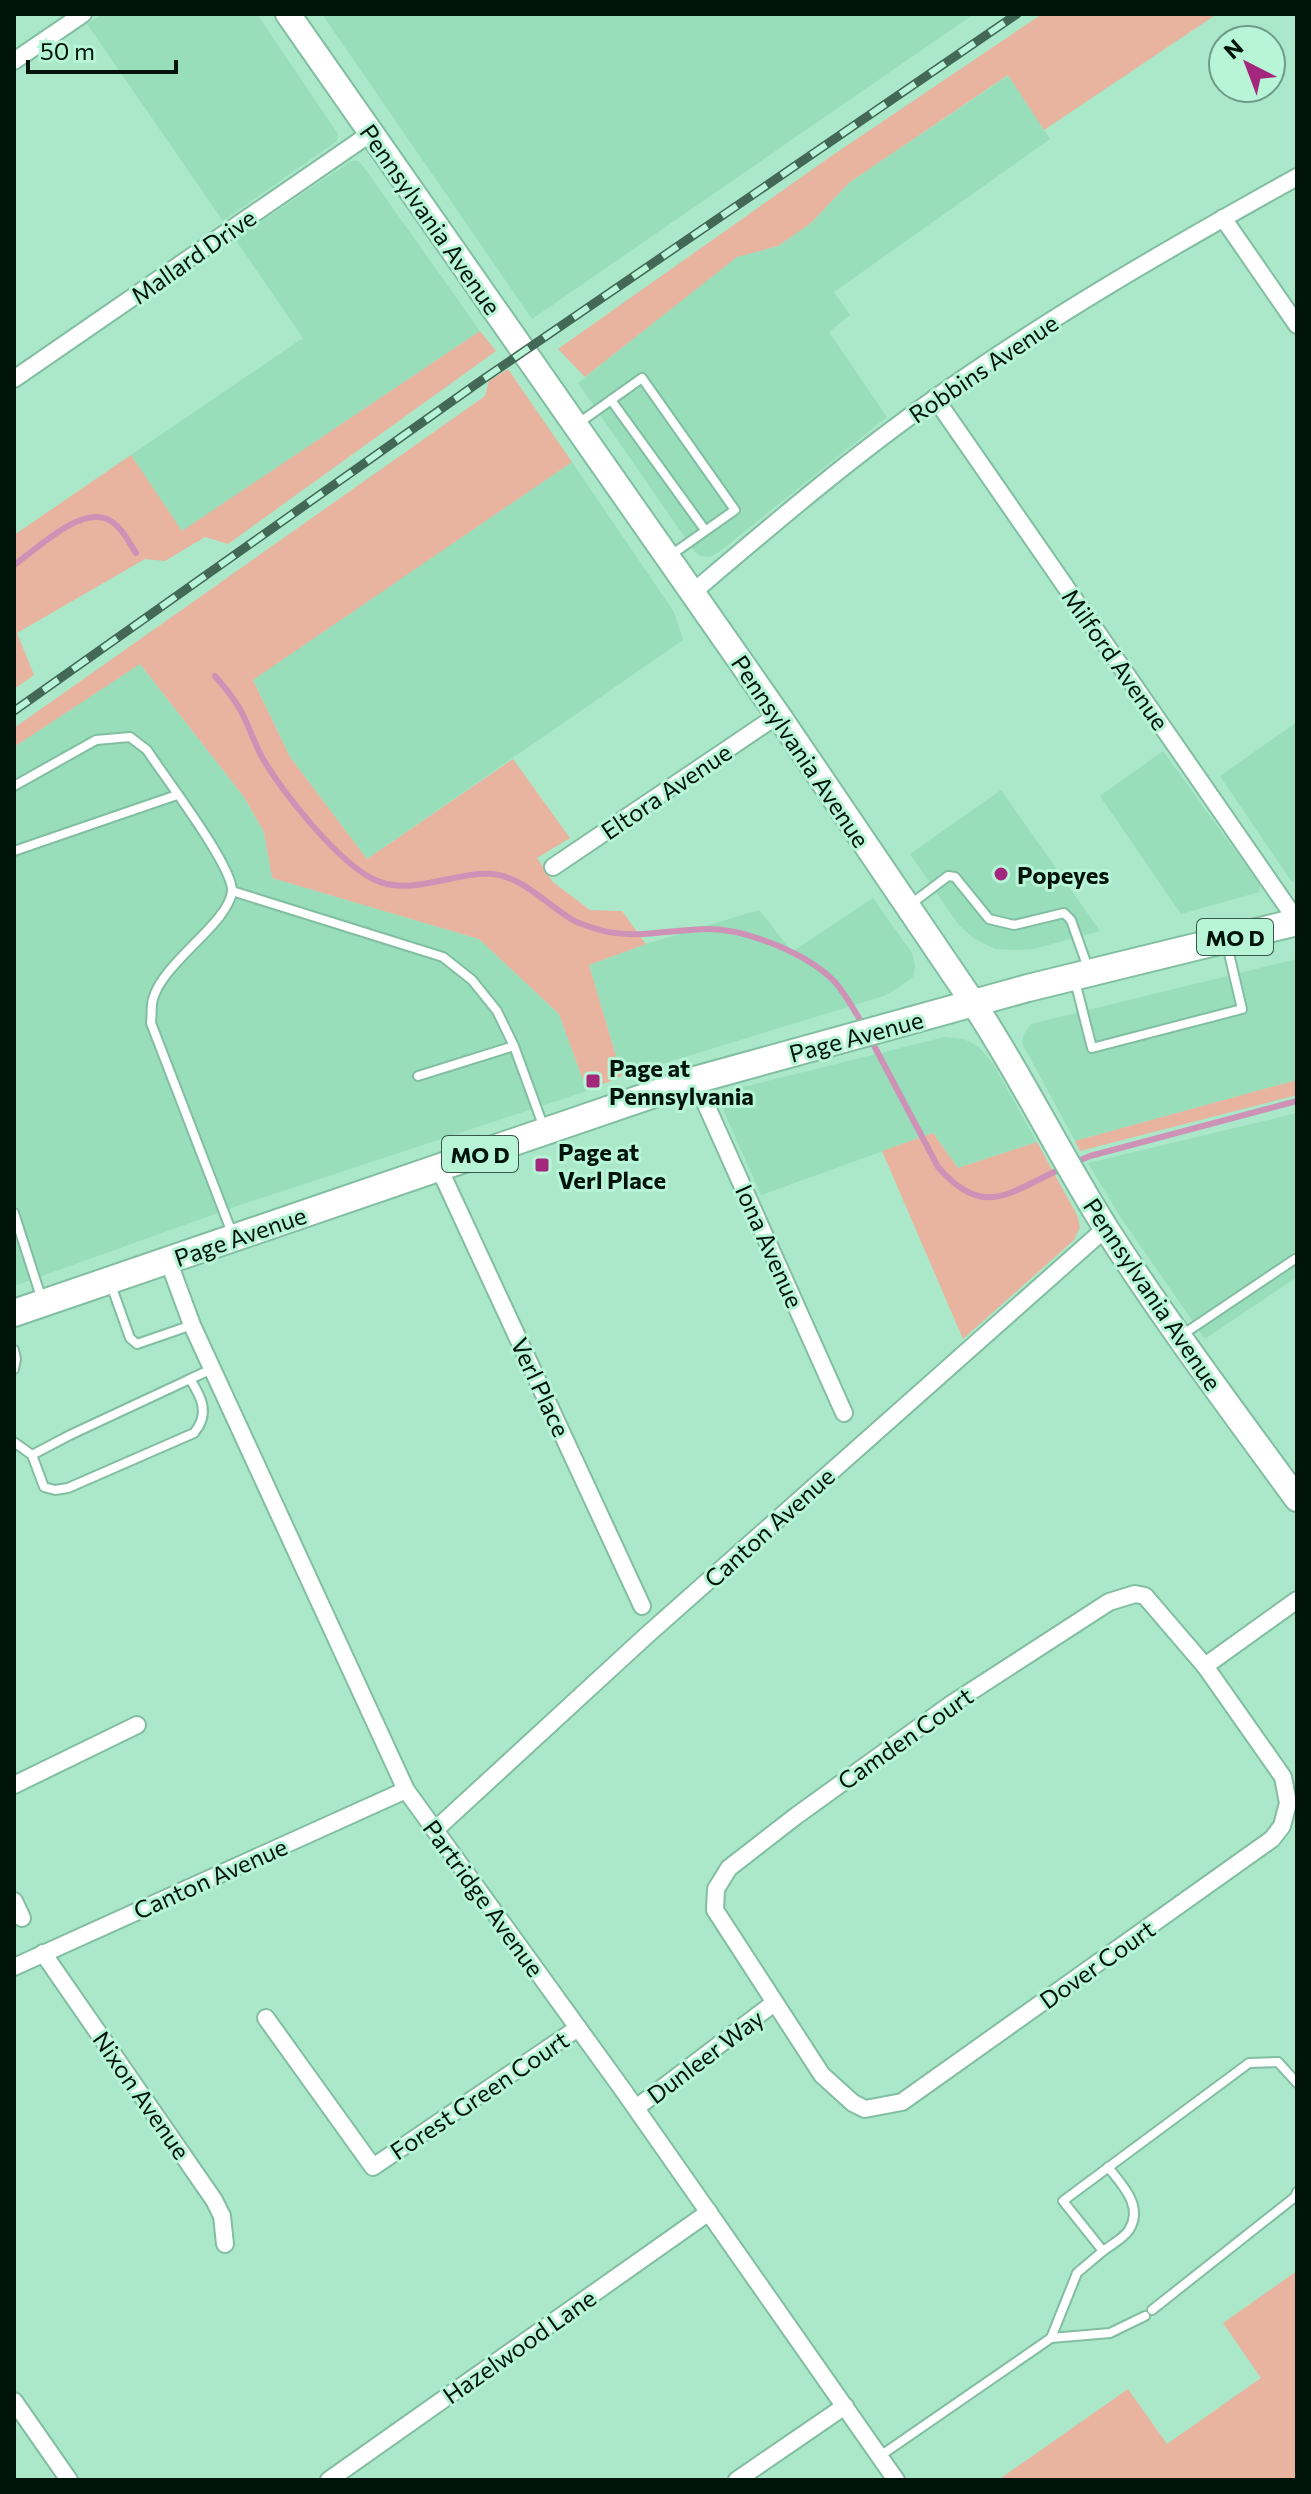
<svg xmlns="http://www.w3.org/2000/svg" width="1311" height="2494" font-family="Commissioner,sans-serif">
<style>
.built{fill:#98debb}
.green{fill:#e9b49f}
.lines{fill:none;stroke-linecap:round;stroke-linejoin:round}
.stream{stroke:#ce92b6;stroke-width:6}
.lane-casing{stroke:#82bea1;stroke-width:12}
.street-casing{stroke:#82bea1;stroke-width:20}
.secondary-casing{stroke:#82bea1;stroke-width:28}
.primary-casing{stroke:#82bea1;stroke-width:30}
.lane{stroke:#fff;stroke-width:8}
.street{stroke:#fff;stroke-width:16}
.secondary{stroke:#fff;stroke-width:24}
.primary{stroke:#fff;stroke-width:26}
.rail-casing{stroke:#436856;stroke-width:9}
.rail{stroke:#b7f5d6;stroke-width:6;stroke-dasharray:18;stroke-linecap:butt}
.poi-dot{fill:#a3287d;stroke:#b7f5d6;stroke-width:3}
.labels{text-anchor:middle;dominant-baseline:central;stroke-width:6;stroke-linejoin:round;paint-order:stroke}
.shield{fill:#b7f5d6;stroke:#375848;stroke-width:2}
.shield-label{font-size:22px;font-weight:bold;fill:#00140b}
.street-label{font-size:24px;fill:#00140b;stroke:#b7f5d6}
.poi-label{font-size:24px;font-weight:bold;fill:#00140b;stroke:#b7f5d6;text-anchor:start}
</style>
<rect width="100%" height="100%" fill="#aae8c9"/>
<g class="built">
<polygon points="102,14 257,14 338,134 337,141 223,221 87,24"/>
<polygon points="322,14 974,14 532,319"/>
<polygon points="1009,75 1050,139 834,292 850,315 829,332 887,417 719,552 710,557 701,556 695,552 578,383 737,256 778,246 810,224 850,182"/>
<polygon points="351,161 358,161 363,166 480,331 181,532 131,455 303,338 235,239"/>
<polygon points="572,462 674,612 683,640 367,859 290,757 253,679"/>
<polygon points="139,663 244,797 264,832 272,878 479,939 559,1014 587,1091 243,1204 14,1286 14,747"/>
<polygon points="1297,722 1297,884 1291,881 1220,776"/>
<polygon points="1163,751 1260,885 1259,892 1181,914 1100,796"/>
<polygon points="1001,790 1100,931 1033,949 1014,950 995,949 973,938 958,924 910,854"/>
<polygon points="873,898 912,953 915,965 913,977 898,988 884,996 622,1076 589,965 646,944 759,910 792,952"/>
<polygon points="1297,959 1297,1080 1075,1141 1022,1043 1024,1034 1031,1024"/>
<polygon points="945,1037 964,1039 979,1047 993,1064 1037,1142 958,1168 933,1133 761,1195 724,1112 725,1103 731,1093 743,1087"/>
<polygon points="1297,1113 1297,1277 1205,1339 1119,1215 1088,1163"/>
</g>
<g class="green">
<polygon points="1042,14 1217,14 1044,130 1008,75 850,182 810,224 778,246 737,257 585,377 558,349 827,159"/>
<polygon points="480,331 496,351 228,544 205,537 165,561 145,559 17,633 34,675 14,689 14,535 131,455 182,531"/>
<polygon points="508,369 572,462 253,680 290,757 367,859 513,759 570,838 537,858 553,882 590,910 622,911 646,944 589,965 622,1076 587,1091 559,1014 479,939 272,878 264,832 244,797 140,664 14,747 14,728 485,396 489,381"/>
<polygon points="1297,1080 1297,1095 1080,1151 1075,1141"/>
<polygon points="933,1133 958,1168 1037,1142 1077,1215 1080,1227 1074,1240 963,1339 882,1151"/>
<polygon points="1297,2271 1297,2480 998,2480 1128,2389 1167,2444 1261,2378 1223,2323"/>
</g>
<g class="lines">
<g class="stream">
<path d="M14 565C37 549 79 507 107 519 121 525 128 541 136 553"/>
<path d="M215 676C225 688 236 700 243 715 250 729 255 745 263 759 284 794 337 861 373 879 410 898 454 871 493 874 522 877 547 904 571 919 579 924 590 927 600 930 635 940 673 929 708 929 747 929 808 954 835 982 847 996 855 1012 865 1028"/>
<path d="M870 1038 938 1167C985 1221 1010 1191 1063 1168"/>
<polyline points="1073,1163 1090,1156 1297,1101"/>
</g>
<defs>
<g id="lane">
<polyline points="611,400 705,530"/>
<polyline points="576,425 642,378 735,510 671,555"/>
<path d="M14 786 96 740 130 737 147 750C163 775 233 866 232 891 229 923 163 962 153 999 151 1006 152 1015 151 1023L232 1233"/>
<polyline points="14,851 177,795"/>
<polyline points="232,891 443,957 472,980 497,1011 514,1046 418,1076"/>
<polyline points="911,904 948,876 955,877 989,919 1014,925 1064,913 1071,920 1088,968"/>
<polyline points="1075,981 1092,1048 1242,1009 1227,945"/>
<polyline points="514,1046 544,1128"/>
<polyline points="14,1213 42,1300"/>
<polyline points="111,1285 130,1338 137,1344 192,1325"/>
<polyline points="1182,1335 1295,1259"/>
<polyline points="14,1350 16,1359 14,1369"/>
<polyline points="190,1379 212,1369"/>
<path d="M14 1442 32 1455 44 1487 55 1490 68 1488 194 1433C210 1414 202 1398 190 1379L70 1435 32 1455"/>
<path d="M1103 2251C1111 2245 1124 2238 1129 2230 1144 2206 1122 2185 1108 2167"/>
<polyline points="1152,2310 1295,2197 1297,2192"/>
<polyline points="1051,2338 1110,2333 1145,2316"/>
<polyline points="880,2456 1051,2338 1077,2273 1103,2251 1063,2201 1249,2063 1278,2062 1297,2083"/>
</g>
<g id="street">
<polyline points="14,61 83,14"/>
<polyline points="1223,218 1297,325"/>
<polyline points="14,379 371,133"/>
<polyline points="935,398 1297,921"/>
<path d="M692 593C771 526 849 459 934 399 1049 317 1173 246 1297 177"/>
<polyline points="553,867 778,715"/>
<polyline points="695,1080 844,1413"/>
<polyline points="439,1168 642,1606"/>
<polyline points="168,1260 192,1325 406,1790 623,2090 896,2480"/>
<polygon points="1135,1594 1145,1596 1205,1666 1283,1777 1288,1803 1282,1826 1272,1839 902,2102 865,2109 853,2103 822,2075 715,1910 716,1889 729,1868 796,1816 950,1705 1109,1602"/>
<polyline points="1205,1666 1297,1600"/>
<polyline points="14,1785 137,1725"/>
<polyline points="435,1830 646,1636 1106,1228"/>
<polyline points="14,1901 22,1918"/>
<polyline points="43,1953 214,2200 222,2216 225,2244"/>
<polyline points="14,1967 406,1790"/>
<polyline points="266,2018 373,2167 578,2028"/>
<polyline points="636,2108 774,2003"/>
<polyline points="14,2401 69,2480"/>
<polyline points="329,2480 709,2212"/>
<polyline points="737,2480 845,2406"/>
</g>
<path id="secondary" d="M288 14 778 715 974 1004C1022 1077 1060 1156 1107 1230 1166 1322 1232 1410 1297 1499"/>
<polyline id="primary" points="14,1313 695,1080 1028,988 1297,922"/>
</defs>
<use href="#lane" class="lane-casing"/>
<use href="#street" class="street-casing"/>
<use href="#secondary" class="secondary-casing"/>
<use href="#primary" class="primary-casing"/>
<use href="#lane" class="lane"/>
<use href="#street" class="street"/>
<use href="#secondary" class="secondary"/>
<use href="#primary" class="primary"/>
<defs>
<polyline id="rail" points="14,711 482,380 1017,14"/>
</defs>
<use href="#rail" class="rail-casing"/>
<use href="#rail" class="rail"/>
</g>
<g class="poi-dot">
<circle cx="1001" cy="874" r="8"/>
<rect x="585" y="1073" width="16" height="16" rx="4"/>
<rect x="534" y="1157" width="16" height="16" rx="4"/>
</g>
<g class="labels">
<g class="shield">
<rect x="1197" y="919" width="76" height="36" rx="6"/>
<rect x="442" y="1136" width="76" height="36" rx="6"/>
</g>
<g class="shield-label">
<text x="1235" y="937">MO D</text>
<text x="480" y="1154">MO D</text>
</g>
<g class="street-label">
<text transform="translate(431 219) rotate(55)">Pennsylvania Avenue</text>
<text transform="translate(193 256) rotate(-35)">Mallard Drive</text>
<text transform="translate(983 368) rotate(-34)">Robbins Avenue</text>
<text transform="translate(1116 659) rotate(55)">Milford Avenue</text>
<text transform="translate(801 751) rotate(56)">Pennsylvania Avenue</text>
<text transform="translate(666 791) rotate(-34)">Eltora Avenue</text>
<text transform="translate(856 1036) rotate(-15)">Page Avenue</text>
<text transform="translate(240 1236) rotate(-19)">Page Avenue</text>
<text transform="translate(770 1246) rotate(66)">Iona Avenue</text>
<text transform="translate(1153 1294) rotate(56)">Pennsylvania Avenue</text>
<text transform="translate(541 1387) rotate(65)">Verl Place</text>
<text transform="translate(769 1527) rotate(-42)">Canton Avenue</text>
<text transform="translate(905 1738) rotate(-35)">Camden Court</text>
<text transform="translate(210 1878) rotate(-24)">Canton Avenue</text>
<text transform="translate(484 1898) rotate(54)">Partridge Avenue</text>
<text transform="translate(1097 1964) rotate(-35)">Dover Court</text>
<text transform="translate(705 2056) rotate(-37)">Dunleer Way</text>
<text transform="translate(142 2095) rotate(55)">Nixon Avenue</text>
<text transform="translate(479 2095) rotate(-34)">Forest Green Court</text>
<text transform="translate(519 2346) rotate(-35)">Hazelwood Lane</text>
</g>
<g class="poi-label">
<text x="1017" y="874">Popeyes</text>
<text x="609" y="1067">Page at<tspan x="609" dy="28">Pennsylvania</tspan></text>
<text x="558" y="1151">Page at<tspan x="558" dy="28">Verl Place</tspan></text>
</g>
</g>
<rect width="1311" height="2494" fill="none" stroke="#00140b" stroke-width="32"/>
<g transform="translate(1247 64) rotate(318)"><circle r="38" fill="#b7f5d6" stroke="#6e9b85" stroke-width="2"/>
<path d="M0-6L14 30L0 20L-14 30Z" fill="#a3287d"/>
<text y="-12" font-size="22" font-weight="bold" text-anchor="middle" fill="#00140b">N</text>
</g>
<path d="M28 60v12h148v-12" fill="none" stroke="#00140b" stroke-width="4"/>
<text x="40" y="60" font-size="24" fill="#00140b" stroke="#b7f5d6" stroke-width="6" paint-order="stroke">50 m</text>
</svg>
